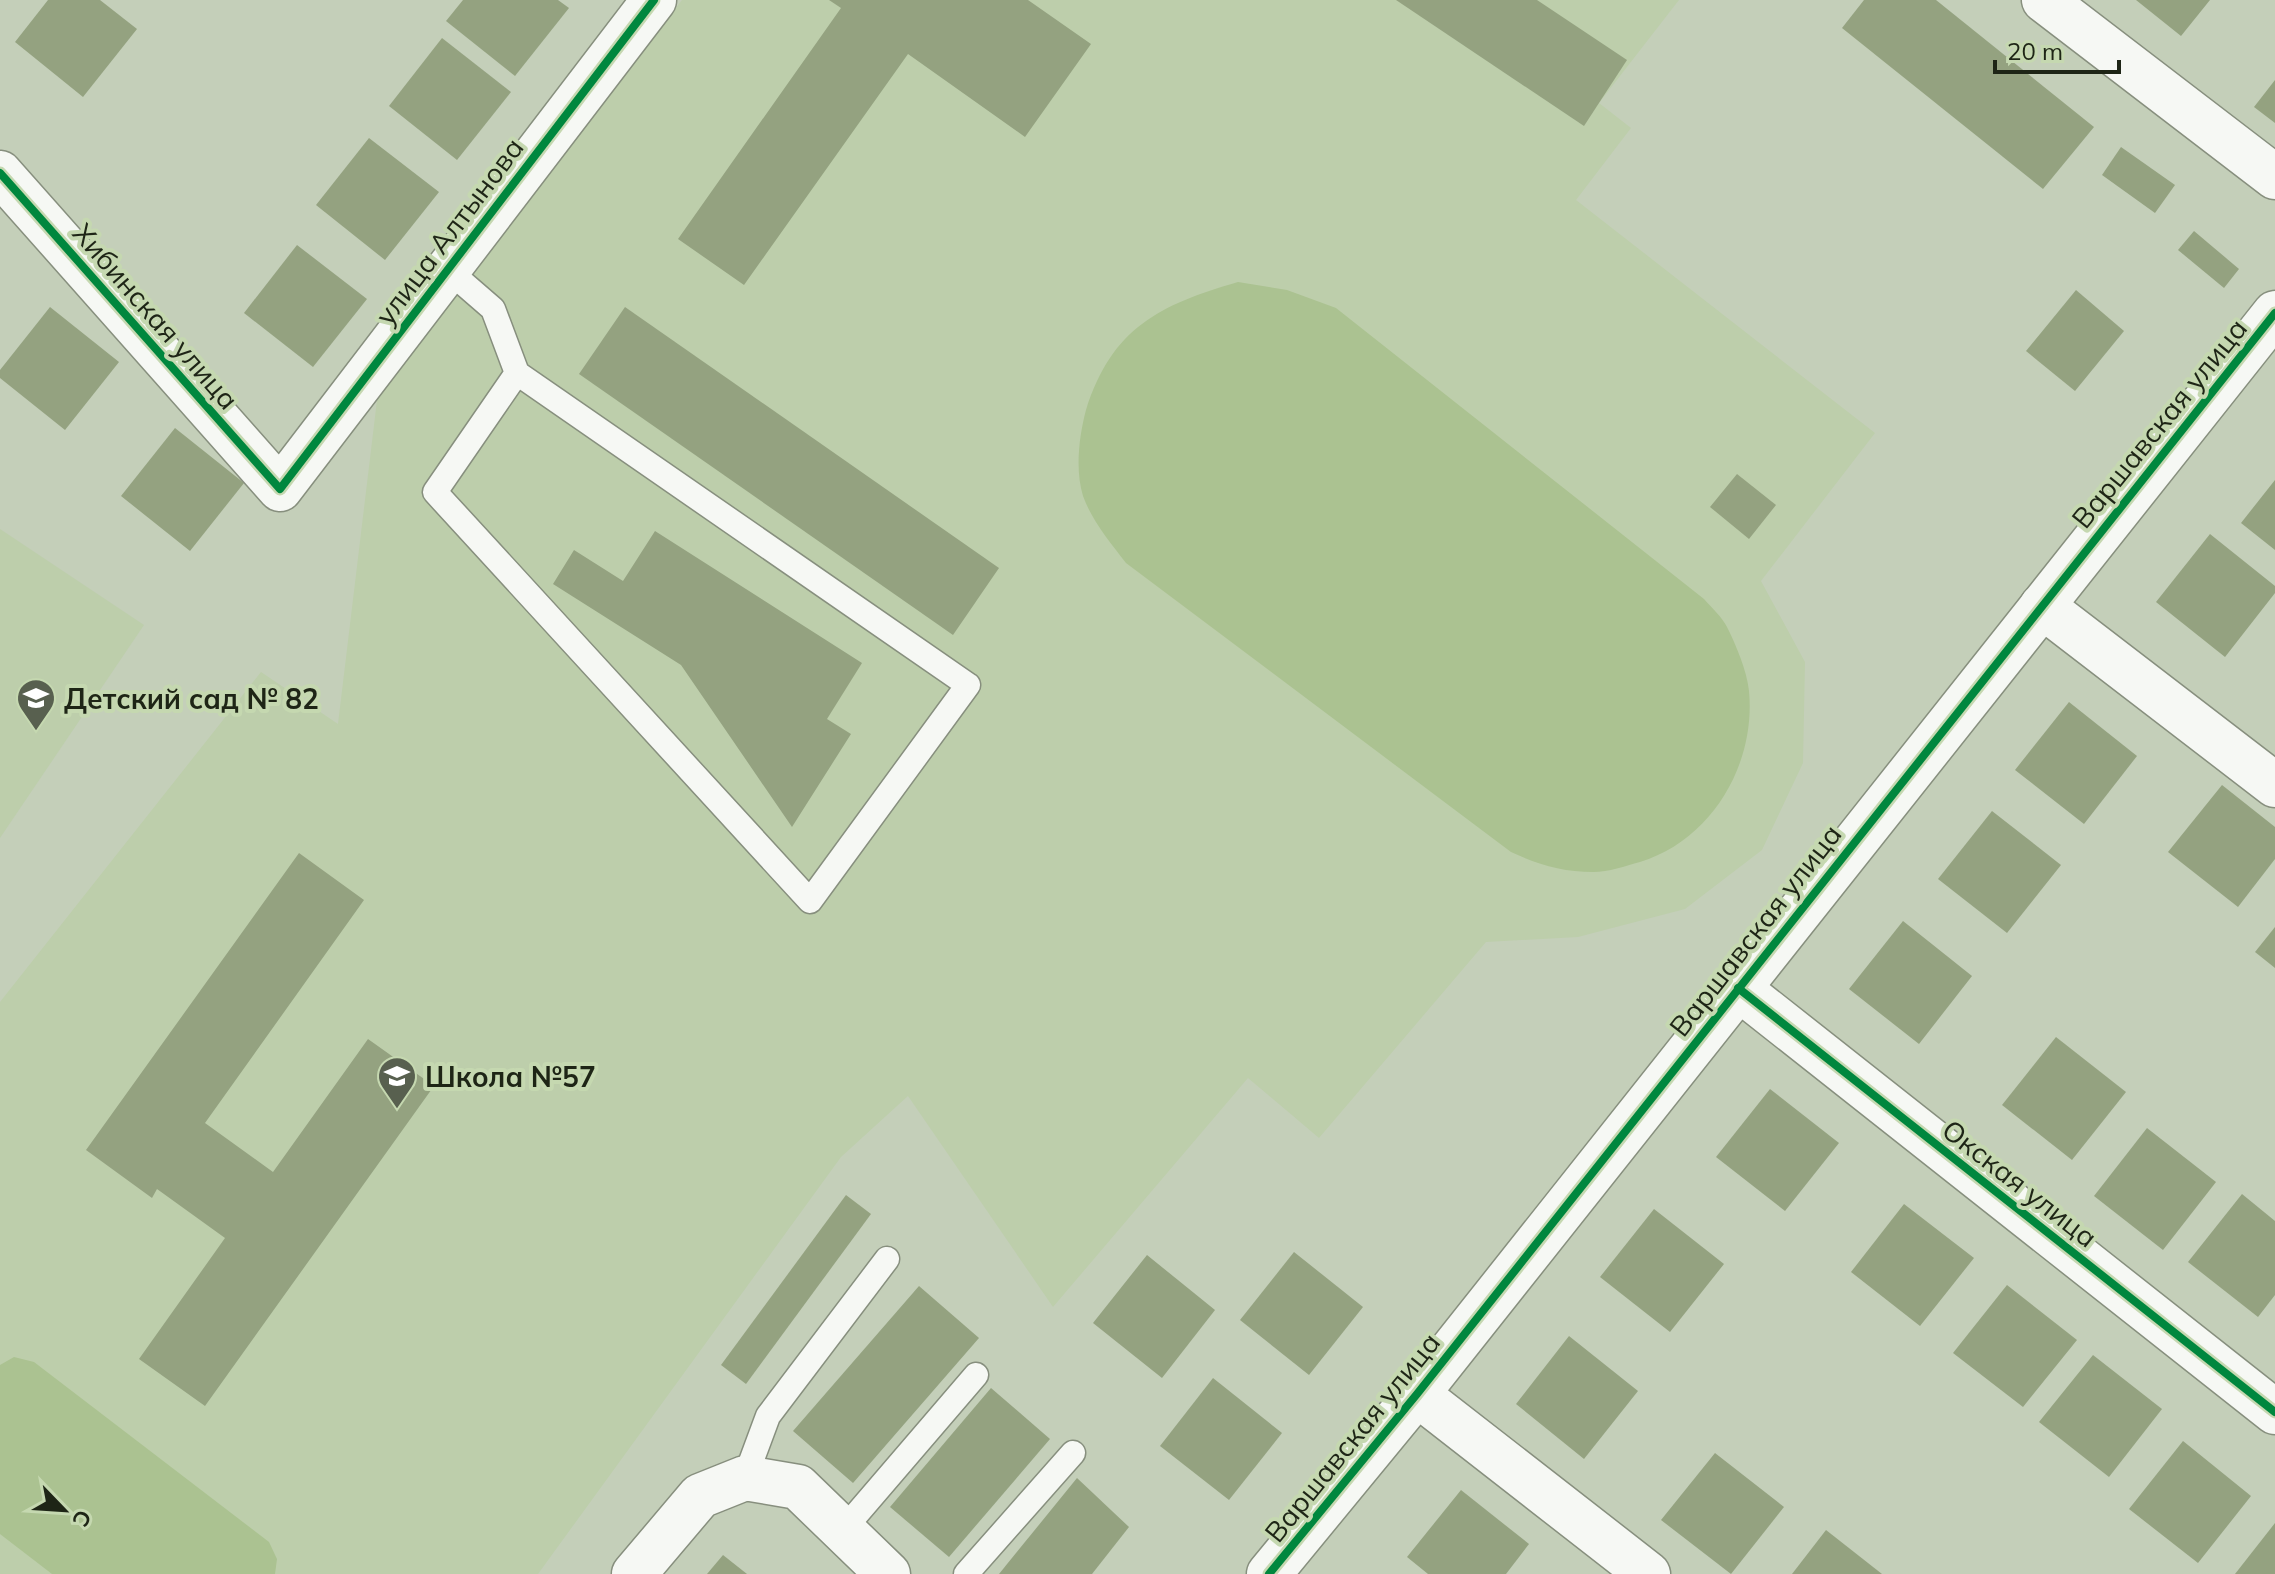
<svg xmlns="http://www.w3.org/2000/svg" width="2275" height="1574" font-family="Mulish,sans-serif">
<style>
.built{fill:#bdceab}
.green{fill:#abc291}
.building{fill:#94a280}
.lines{fill:none;stroke-linecap:round;stroke-linejoin:round}
.lane-casing{stroke:#878f7e;stroke-width:27}
.street-casing{stroke:#878f7e;stroke-width:47}
.lane{stroke:#f6f8f4;stroke-width:24}
.street{stroke:#f6f8f4;stroke-width:44}
.cycleway-casing{stroke:#c5d8b0;stroke-width:13}
.cycleway{stroke:#00873e;stroke-width:8}
.labels{text-anchor:middle;dominant-baseline:central;stroke-width:8;stroke-linejoin:round;paint-order:stroke}
.street-label{font-size:28px;fill:#1e2516;stroke:#c5d8b0}
.poi-label{font-size:28px;font-weight:bold;fill:#1e2516;stroke:#c5d8b0;text-anchor:start}
</style>
<rect width="100%" height="100%" fill="#c4cfb9"/>
<g class="built">
<polygon points="682,0 1679,0 1599,103 1631,128 1576,200 1875,433 1761,581 1805,662 1803,763 1762,850 1685,909 1578,937 1486,942 1319,1138 1248,1078 1053,1307 908,1096 841,1157 538,1574 0,1574 0,1002 261,672 338,724 378,392"/>
<polygon points="0,529 144,625 0,838"/>
</g>
<g class="green">
<path d="M1238 282 1287 290 1336 308 1704 599C1712 608 1722 617 1727 627 1736 645 1747 671 1749 691 1756 764 1712 840 1640 862 1625 866 1609 872 1593 872 1563 872 1537 864 1511 852L1126 563C1110 542 1092 521 1083 496 1075 470 1079 436 1086 410 1112 328 1159 305 1238 282Z"/>
<polygon points="14,1357 34,1362 269,1542 277,1559 275,1574 52,1574 0,1534 0,1365"/>
</g>
<g class="building">
<polygon points="48,0 100,0 137,29 83,97 15,42"/>
<polygon points="463,0 558,0 569,8 515,76 446,21"/>
<polygon points="829,0 1028,0 1091,44 1025,137 908,54 744,285 678,239 841,8"/>
<polygon points="1396,0 1537,0 1627,60 1584,126"/>
<polygon points="1864,0 1936,0 2094,127 2043,189 1842,28"/>
<polygon points="2136,0 2210,0 2181,36"/>
<polygon points="442,38 511,92 457,160 389,106"/>
<polygon points="2275,80 2275,123 2254,107"/>
<polygon points="369,138 439,192 385,260 316,205"/>
<polygon points="2121,147 2175,185 2155,213 2102,175"/>
<polygon points="2194,231 2239,269 2224,288 2178,250"/>
<polygon points="297,245 367,299 313,367 244,313"/>
<polygon points="2076,290 2124,331 2075,391 2026,351"/>
<polygon points="50,307 119,362 65,430 0,378 0,370"/>
<polygon points="625,307 999,568 953,635 579,374"/>
<polygon points="175,428 244,483 190,551 121,496"/>
<polygon points="1737,474 1776,505 1749,539 1710,507"/>
<polygon points="2275,480 2275,550 2241,523"/>
<polygon points="655,531 862,663 827,719 851,734 792,827 681,665 553,584 574,550 623,581"/>
<polygon points="2210,534 2275,586 2275,593 2225,657 2156,602"/>
<polygon points="2069,702 2137,756 2084,824 2015,770"/>
<polygon points="2222,785 2275,827 2275,859 2238,907 2168,852"/>
<polygon points="1992,811 2061,865 2007,933 1938,879"/>
<polygon points="299,853 364,900 205,1123 273,1172 368,1039 434,1086 205,1406 139,1359 225,1238 157,1189 152,1198 86,1150"/>
<polygon points="1903,921 1972,976 1919,1044 1849,989"/>
<polygon points="2275,927 2275,968 2255,952"/>
<polygon points="2056,1037 2126,1092 2072,1160 2002,1105"/>
<polygon points="1770,1089 1839,1143 1785,1211 1716,1157"/>
<polygon points="2147,1128 2216,1182 2163,1250 2094,1196"/>
<polygon points="2242,1194 2275,1221 2275,1295 2258,1317 2188,1262"/>
<polygon points="846,1195 871,1214 746,1384 721,1365"/>
<polygon points="1904,1204 1974,1258 1920,1326 1851,1272"/>
<polygon points="1654,1209 1724,1264 1670,1332 1600,1277"/>
<polygon points="1294,1252 1363,1307 1309,1375 1240,1320"/>
<polygon points="1147,1255 1215,1310 1162,1378 1093,1323"/>
<polygon points="2007,1285 2077,1340 2023,1407 1953,1353"/>
<polygon points="919,1286 979,1338 853,1483 793,1431"/>
<polygon points="1569,1336 1638,1391 1584,1459 1516,1404"/>
<polygon points="2093,1355 2162,1409 2109,1477 2039,1422"/>
<polygon points="1213,1378 1282,1433 1229,1500 1160,1446"/>
<polygon points="991,1388 1050,1439 949,1557 890,1507"/>
<polygon points="2183,1441 2251,1496 2198,1563 2129,1509"/>
<polygon points="1715,1453 1784,1507 1731,1574 1661,1520"/>
<polygon points="1077,1478 1129,1527 1092,1574 999,1574"/>
<polygon points="1461,1490 1529,1544 1506,1574 1428,1574 1407,1557"/>
<polygon points="2275,1523 2275,1574 2235,1574"/>
<polygon points="1826,1530 1882,1574 1792,1574"/>
<polygon points="723,1555 747,1574 707,1574"/>
</g>
<g class="lines">
<defs>
<g id="lane">
<polyline points="448,270 493,309 517,373 435,492 810,901 968,685 517,373"/>
<polyline points="745,1478 768,1416 887,1259"/>
<polyline points="843,1530 976,1375"/>
<polyline points="966,1574 1073,1453"/>
</g>
<g id="street">
<polyline points="2044,0 2275,177"/>
<polyline points="0,173 280,489 654,0"/>
<polyline points="2042,606 2275,785"/>
<polyline points="1738,988 2275,1412"/>
<polyline points="1417,1394 1648,1574"/>
<polyline points="634,1574 700,1496 745,1478 798,1487 888,1574"/>
<polyline points="1269,1574 1417,1394 2275,313"/>
</g>
</defs>
<use href="#lane" class="lane-casing"/>
<use href="#street" class="street-casing"/>
<use href="#lane" class="lane"/>
<use href="#street" class="street"/>
<defs>
<g id="cycleway">
<polyline points="0,173 280,489 654,0"/>
<polyline points="1738,988 2275,1412"/>
<polyline points="1269,1574 1417,1394 2275,313"/>
</g>
</defs>
<use href="#cycleway" class="cycleway-casing"/>
<use href="#cycleway" class="cycleway"/>
</g>
<defs>
<symbol id="school-pin" viewBox="-11 -11 22 30"><path d="M0 17L-7.5 6A9.5 9.5 0 1 1 7.5 6Z" fill="#58604f" stroke="#c5d8b0"/><path d="M0-5L7-2L0 1L-7-2ZM-4 1L0 2.5L4 1V4Q0 6-4 4Z" fill="#fff"/></symbol>
</defs>
<g fill-rule="evenodd">
<use href="#school-pin" x="14" y="676" width="44" height="60"/>
<use href="#school-pin" x="375" y="1054" width="44" height="60"/>
</g>
<g class="labels">
<g class="street-label">
<text transform="translate(449 231) rotate(-53)">улица Алтынова</text>
<text transform="translate(156 316) rotate(49)">Хибинская улица</text>
<text transform="translate(2159 423) rotate(-51)">Варшавская улица</text>
<text transform="translate(1755 930) rotate(-52)">Варшавская улица</text>
<text transform="translate(2020 1183) rotate(38)">Окская улица</text>
<text transform="translate(1352 1437) rotate(-51)">Варшавская улица</text>
</g>
<g class="poi-label">
<text x="64" y="698">Детский сад № 82</text>
<text x="425" y="1076">Школа №57</text>
</g>
</g>
<g transform="translate(64 1510) rotate(115)" stroke="#c5d8b0" stroke-width="6" paint-order="stroke">
<path d="M0-6L14 30L0 20L-14 30Z" fill="#1e2516"/>
<text y="-12" font-size="22" font-weight="bold" text-anchor="middle" fill="#1e2516">С</text>
</g>
<path d="M1995 60v12h124v-12" fill="none" stroke="#1e2516" stroke-width="4"/>
<text x="2007" y="60" font-size="24" fill="#1e2516" stroke="#c5d8b0" stroke-width="6" paint-order="stroke">20 m</text>
</svg>
